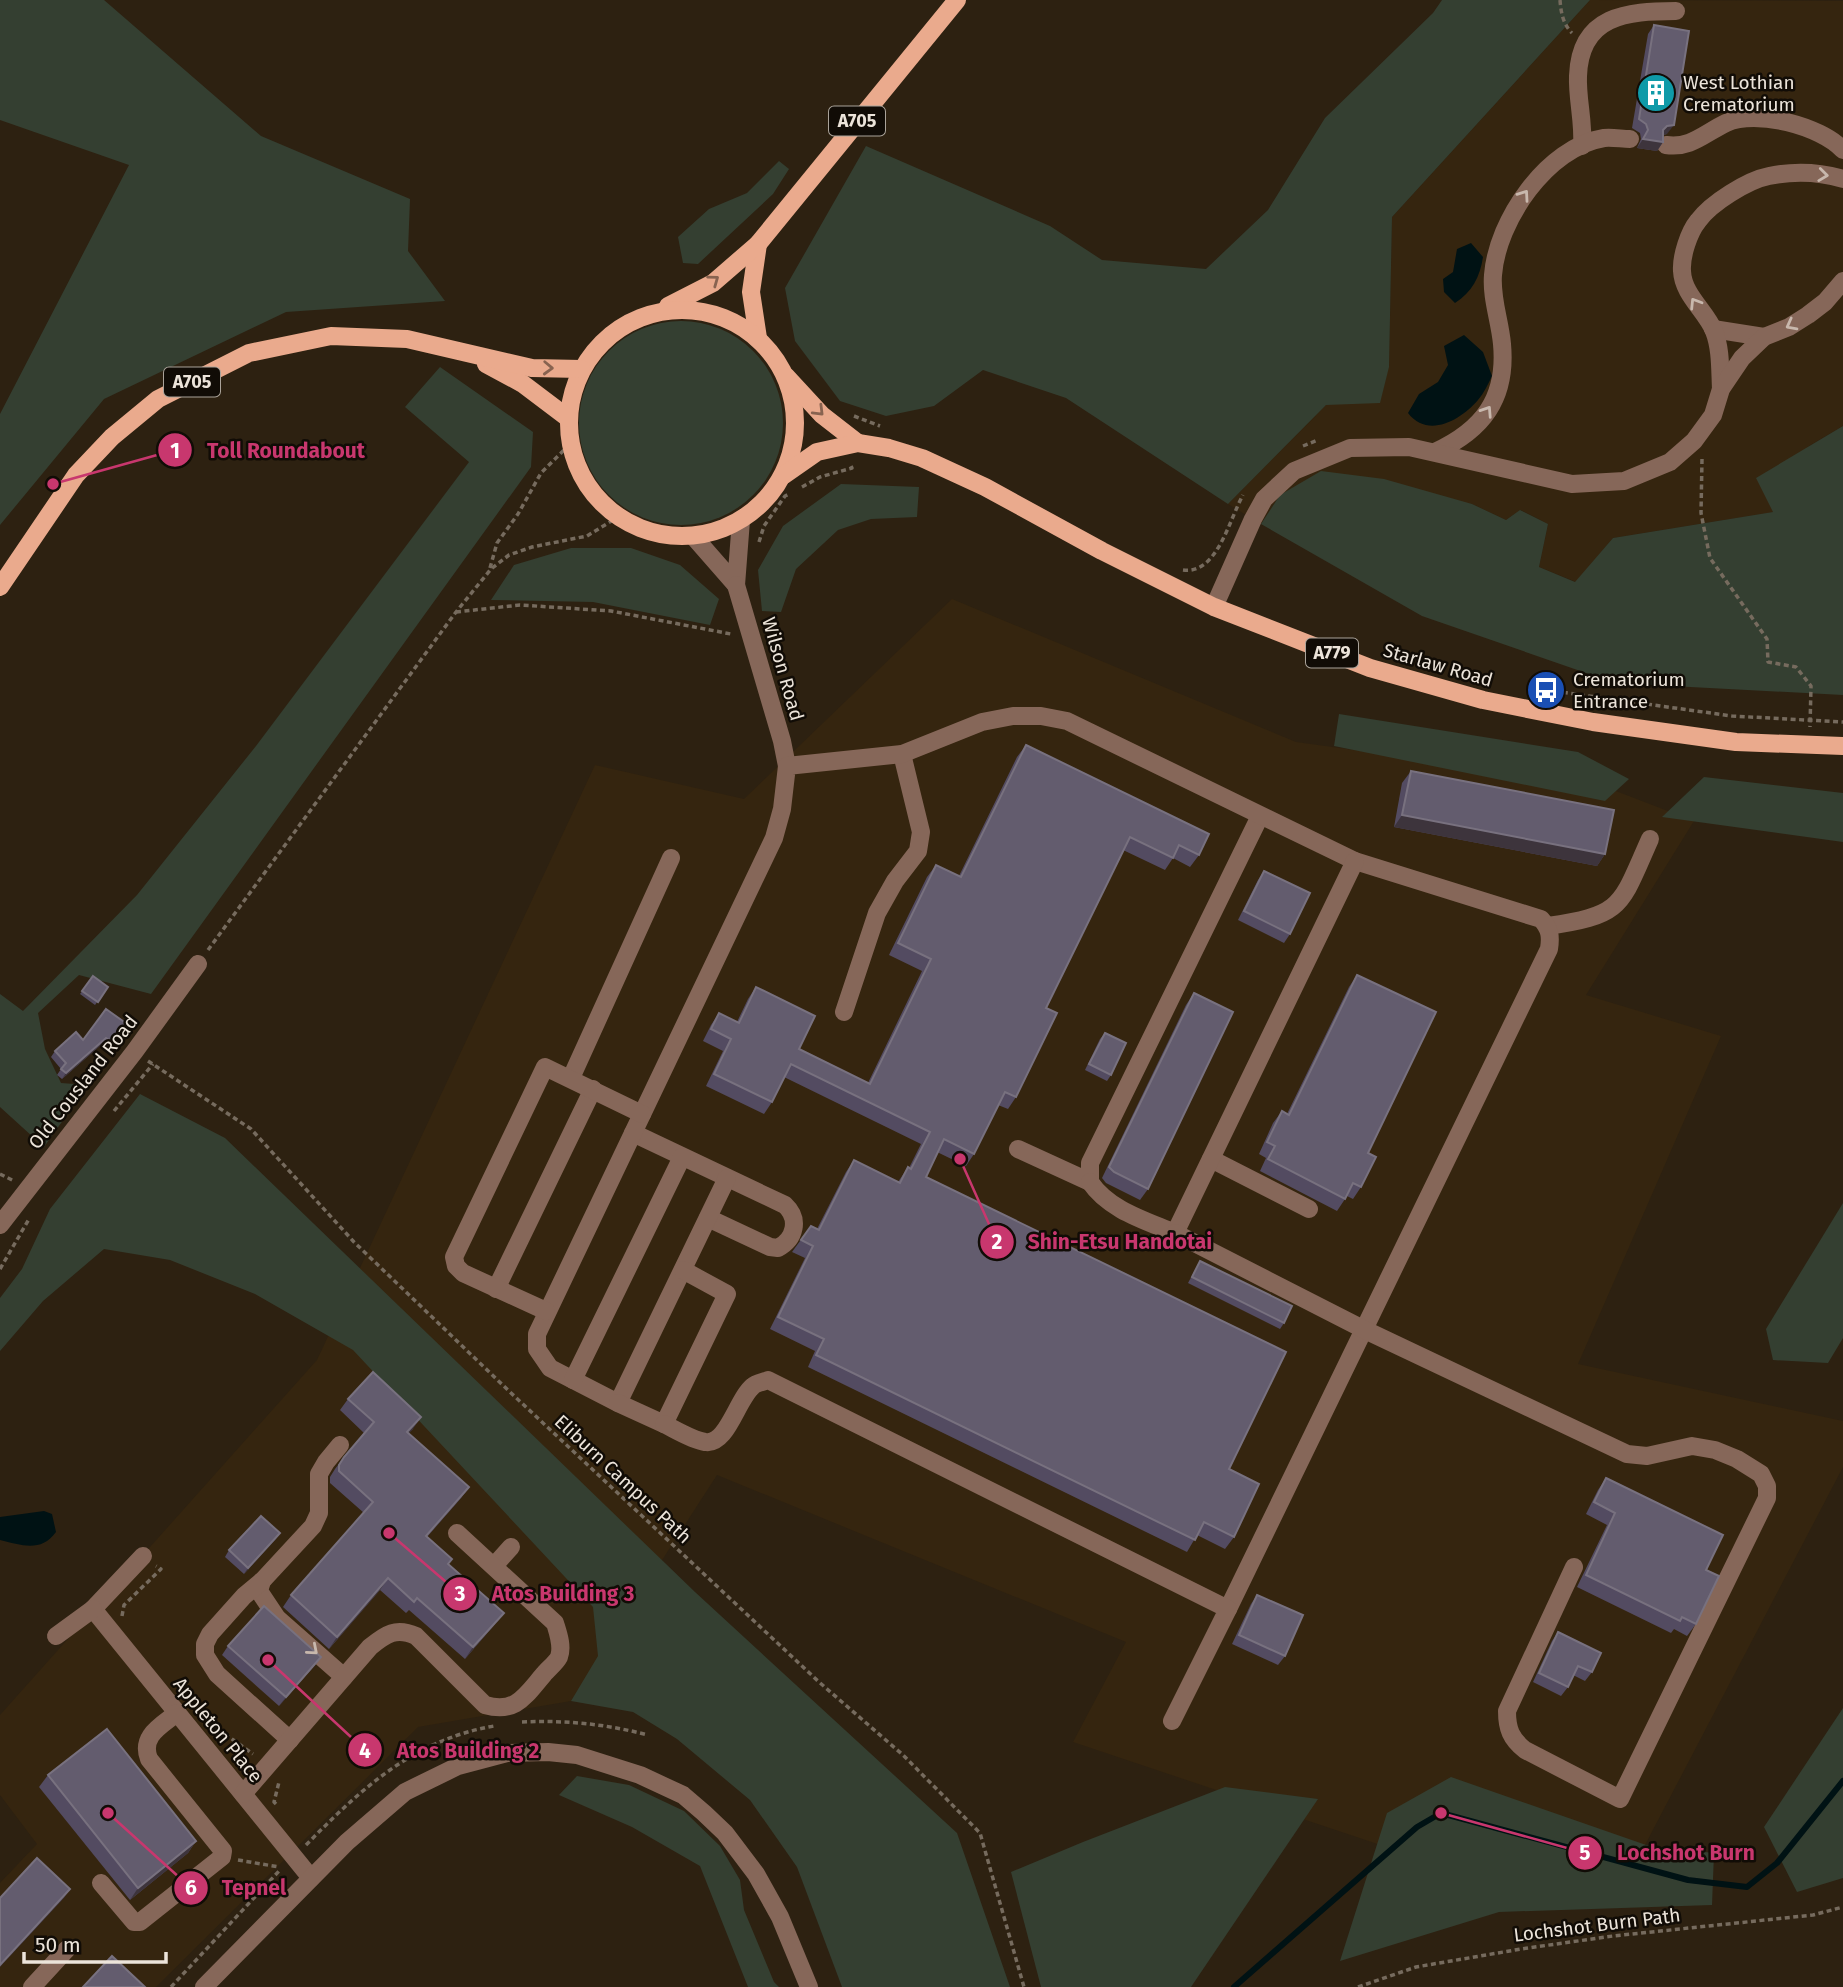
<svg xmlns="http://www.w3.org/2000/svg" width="1843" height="1987" font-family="'Fira Sans',sans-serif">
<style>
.built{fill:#35250f}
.green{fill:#343f31}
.water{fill:#001214}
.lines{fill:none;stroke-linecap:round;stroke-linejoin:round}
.stream{stroke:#001214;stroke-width:6}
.path{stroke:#766b5e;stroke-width:3.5;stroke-dasharray:5 3.5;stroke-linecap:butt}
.minor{stroke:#866759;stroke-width:18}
.major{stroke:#eaaa8d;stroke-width:18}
.wall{fill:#534b61}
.shaded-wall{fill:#3d343c}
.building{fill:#635c6e;stroke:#78717f;stroke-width:2}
.oneway{stroke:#c8b8ad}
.oneway2{stroke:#886350}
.labels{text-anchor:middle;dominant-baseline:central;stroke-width:5;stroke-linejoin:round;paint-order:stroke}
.shield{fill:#110c06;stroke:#aaa39a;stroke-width:2}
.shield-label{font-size:18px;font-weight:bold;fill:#ece4da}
.poi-label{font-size:19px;fill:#ece4da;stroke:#110c06;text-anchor:start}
.street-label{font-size:19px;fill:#ece4da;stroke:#110c06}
.leader{fill:none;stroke:#c8376e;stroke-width:2.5}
.callout-dot{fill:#c8376e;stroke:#110c06;stroke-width:2.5}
.mark-label{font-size:21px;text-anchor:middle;font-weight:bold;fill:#fff}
.callout-label{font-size:21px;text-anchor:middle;font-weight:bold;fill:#c8376e;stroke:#110c06;stroke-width:5;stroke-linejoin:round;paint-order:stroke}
</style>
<rect width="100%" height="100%" fill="#2d2111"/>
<g class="built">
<polygon points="1590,0 1843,1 1843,426 1809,446 1774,512 1613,538 1576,582 1539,567 1548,524 1521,510 1506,520 1472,504 1280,495 1261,524 1228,504 1326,405 1389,367 1392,217"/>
<polygon points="952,599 1296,742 1595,783 1694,821 1586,995 1721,1036 1578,1364 1843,1421 1843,1467 1623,1887 1467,1874 1073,1742 1126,1642 717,1475 571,1701 418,1727 156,1987 0,1987 0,1883 37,1844 0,1795 0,1715 317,1360 595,765 744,799"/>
</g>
<g class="green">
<polygon points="0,0 104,0 261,136 410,199 408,251 445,301 286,312 104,399 0,525 0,414 129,165 0,120"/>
<polygon points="1442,0 1590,0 1392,217 1389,367 1380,403 1326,405 1228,504 1066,398 983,370 934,406 886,416 840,401 795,341 785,288 866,146 1050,226 1102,260 1206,269 1268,210 1325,118 1433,13"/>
<polygon points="779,161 789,169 773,194 698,264 683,263 678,237 709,209 747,193"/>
<circle cx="681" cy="423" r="102"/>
<polygon points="440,367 533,432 531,467 151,994 79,975 38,1013 45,1049 61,1083 88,1085 44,1147 0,1107 0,994 23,1011 137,895 256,746 469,462 405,407"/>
<polygon points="1843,426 1843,695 1615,683 1422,616 1261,524 1280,495 1321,471 1384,479 1472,504 1506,520 1520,510 1548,524 1539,567 1575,582 1613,538 1773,512 1756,478"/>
<polygon points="841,484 919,487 917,517 871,519 838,530 796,569 781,612 762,611 758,570 783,526"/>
<polygon points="571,548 631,548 680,565 719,599 710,625 593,602 491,600 514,565"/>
<polygon points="1339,714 1578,752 1629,779 1605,801 1334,746"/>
<polygon points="1704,777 1843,793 1843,842 1662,817"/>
<polygon points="140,1094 225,1138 695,1592 957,1833 1010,1987 842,1987 797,1867 750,1800 677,1739 633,1712 571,1701 598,1656 593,1607 353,1350 255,1294 170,1260 104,1249 43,1301 0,1351 0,1298 22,1269 50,1209"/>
<polygon points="1843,1203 1843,1338 1828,1363 1773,1360 1766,1329"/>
<polygon points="1843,1708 1843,1878 1797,1892 1764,1827"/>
<polygon points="577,1776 629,1785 684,1811 720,1846 740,1880 744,1910 774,1982 779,1987 748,1987 700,1866 632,1827 559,1795"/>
<polygon points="1451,1777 1649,1846 1714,1853 1712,1905 1499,1912 1340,1961 1387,1813"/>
<polygon points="1225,1787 1318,1799 1191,1987 1041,1987 1011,1872 1083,1842"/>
</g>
<g class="water">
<path d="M1471 243 1483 257C1480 277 1472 292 1455 303L1444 292 1443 279 1453 272 1457 249Z"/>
<path d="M1464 335 1483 352 1492 376C1488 384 1484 393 1478 400 1461 420 1428 439 1408 413L1419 394 1438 382 1448 365 1444 346Z"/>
<path d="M44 1511 52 1514 56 1532C41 1553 21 1545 0 1540V1517Z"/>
</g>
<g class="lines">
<polyline class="stream" points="1234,1987 1417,1827 1441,1813 1688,1880 1747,1887 1777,1863 1843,1781"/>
<g class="path">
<path d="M1560 0C1561 13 1563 24 1572 33"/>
<polyline points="854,416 880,426"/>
<polyline points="1303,446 1318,440"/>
<polyline points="1702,459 1701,513 1710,558 1767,639 1768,662 1796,667 1811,686 1810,727"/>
<polyline points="802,487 820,477 852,468 850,464"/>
<polyline points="759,542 764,526 785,496 789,494"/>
<polyline points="490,568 497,543 518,514 541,473 569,445"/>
<path d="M1183 570C1217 575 1229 520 1243 495"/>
<polyline points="456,612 520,605 611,611 731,634"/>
<polyline points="1546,690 1732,716 1843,722"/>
<polyline points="208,950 456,612 491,569 509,555 532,547 587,536 618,517"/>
<polyline points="148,1061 251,1129 354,1242 510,1392 819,1682 903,1755 980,1833 1024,1987"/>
<polyline points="114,1111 153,1064"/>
<polyline points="0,1174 14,1181"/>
<polyline points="0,1269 29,1219"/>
<polyline points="122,1616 124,1605 161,1569 156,1566"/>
<path d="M522 1722C565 1720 606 1724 648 1735"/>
<polyline points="211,1724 253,1754"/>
<polyline points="276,1804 274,1802 279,1782"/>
<path d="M306 1845C361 1789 413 1740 494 1726"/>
<polyline points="238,1860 279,1867"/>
<polyline points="171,1987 280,1870"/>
<polyline points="1358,1987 1416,1967 1521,1949 1613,1936 1813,1915 1843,1907"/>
</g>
<g class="minor">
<path d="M1666 145C1690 149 1705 133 1726 123 1756 109 1821 126 1843 150"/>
<path d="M1582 146C1584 122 1577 99 1578 76 1580 15 1627 11 1676 11"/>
<polyline points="1713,329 1764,337"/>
<path d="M1721 389C1720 370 1721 349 1714 331 1706 311 1683 295 1682 271 1681 256 1689 232 1698 221 1711 203 1748 180 1769 176 1793 171 1820 172 1843 179"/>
<path d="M1435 452C1483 430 1507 398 1502 344 1500 321 1491 298 1493 275 1497 221 1547 147 1604 138 1612 137 1622 139 1630 139"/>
<polyline points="694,537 736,585 741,520"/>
<polyline points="736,585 782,741 787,766"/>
<polyline points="1214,607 1253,519 1264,499 1294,471 1350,448 1409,447 1572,484 1624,481 1670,462 1694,441 1713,415 1721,389 1742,358 1764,337 1789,327 1808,315 1825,302 1843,281"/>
<path d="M1548 926C1624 915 1620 906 1650 839"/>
<polyline points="844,1012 877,913 895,881 918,851 921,832 902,754"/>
<polyline points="571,1078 671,858"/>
<path d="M633 1133 785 1205C800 1219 795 1239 778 1248L770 1247 708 1218"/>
<polyline points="1018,1149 1090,1182 1090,1163 1260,816"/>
<polyline points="1211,1159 1309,1209"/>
<path d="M727 1178 618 1403 550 1368 537 1349V1334L774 838 782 809 787 766 902 754 982 722 1013 716H1041L1067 721 1355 861 1541 919C1550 929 1551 936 1549 949L1228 1609"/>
<path d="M1090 1182C1109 1210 1144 1220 1175 1233L1355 861"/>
<polyline points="0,1225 135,1051 198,964"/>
<path d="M1175 1233 1365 1330 1627 1454 1647 1456 1692 1446 1715 1450 1737 1459 1761 1474 1767 1486V1498L1620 1799 1525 1750C1511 1739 1507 1729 1507 1711L1574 1567"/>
<polyline points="496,1289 593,1089"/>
<polyline points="546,1311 463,1273 456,1266 454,1257 545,1067 642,1114"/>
<polyline points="573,1380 682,1157"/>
<polyline points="618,1403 664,1424 727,1294 683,1270"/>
<path d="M664 1424C676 1430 692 1440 705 1442 727 1446 737 1399 753 1386 756 1383 763 1382 768 1380L1228 1609 1172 1721"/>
<polyline points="143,1556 93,1609 311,1878"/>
<polyline points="494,1566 511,1547"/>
<polyline points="262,1581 259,1591 277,1618 344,1677"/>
<polyline points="56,1636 93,1609"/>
<polyline points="290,1740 217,1674 205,1655 205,1644 210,1634 244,1596 262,1581 313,1526 319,1513 319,1474 326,1462 340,1445"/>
<path d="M243 1794 370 1647C386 1634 396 1627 416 1636L485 1705C516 1714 525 1696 544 1674 548 1669 556 1663 559 1657 563 1646 558 1633 555 1623L457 1533"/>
<path d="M101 1883 134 1922H140L222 1857 223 1851 149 1759C140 1736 161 1726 177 1713"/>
<polyline points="32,1987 67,1949"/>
<polyline points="204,1987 347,1842 405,1792 458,1766 507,1753 548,1752 577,1755 640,1775 683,1795 704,1813 725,1833 756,1874 780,1917 809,1987"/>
</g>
<g class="major">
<polyline points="758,244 751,292 758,338"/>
<polyline points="668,306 713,283 758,244 957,0"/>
<circle cx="682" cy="423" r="113"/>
<polyline points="486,364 523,384 568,418"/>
<polyline points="786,376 822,415 858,443"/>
<polyline points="784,475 817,452 858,443 889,448 922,458 985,487 1102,551 1214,607 1370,668 1483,700 1593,722 1736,742 1843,746"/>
<polyline points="0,587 76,475 112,437 158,399 249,353 331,336 407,339 532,368 581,369"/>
</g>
</g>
<g class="wall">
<polygon points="1654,25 1667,134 1663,135 1663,142 1657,151 1637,148 1641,139 1640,133 1632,128 1648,34"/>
<polygon points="1026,745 1199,855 1190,867 1173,858 1165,870 1123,850 1046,1008 1016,1097 1008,1109 998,1105 974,1154 966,1166 937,1152 926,1177 1229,1469 1234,1537 1225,1549 1197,1535 1187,1552 808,1367 815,1351 770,1329 805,1258 792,1252 811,1226 817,1229 846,1172 854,1160 898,1182 908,1167 909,1168 921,1144 784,1077 772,1102 764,1114 706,1086 723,1051 703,1041 711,1025 719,1013 737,1022 748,999 756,987 799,1049 868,1083 922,971 889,955 927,877 936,865 959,876 1017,757"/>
<polygon points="1411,771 1605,854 1597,866 1394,827 1402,783"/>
<polygon points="1264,871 1290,934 1284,943 1238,920 1258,880"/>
<polygon points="1357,975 1368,1153 1361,1187 1353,1199 1347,1196 1337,1211 1260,1171 1266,1158 1259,1154 1273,1123 1282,1111 1287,1114 1349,987"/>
<polygon points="93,976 108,987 95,1005 80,994"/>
<polygon points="1194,993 1148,1189 1140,1200 1106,1183 1102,1178 1186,1005"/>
<polygon points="127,1024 108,1049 102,1044 62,1079 57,1075 61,1069 51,1057 55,1051"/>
<polygon points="1105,1033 1111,1075 1107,1081 1085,1070 1100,1039"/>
<polygon points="1200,1261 1284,1323 1280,1329 1188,1283"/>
<polygon points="348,1399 413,1429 408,1433 469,1487 461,1498 427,1537 452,1559 448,1564 495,1624 465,1659 409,1610 406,1613 380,1590 329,1649 283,1607 291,1595 364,1513 330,1483 330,1477 335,1469 344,1457 364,1433 340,1410"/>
<polygon points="1606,1478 1706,1570 1696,1624 1687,1636 1674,1629 1671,1633 1577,1587 1607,1525 1586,1514 1598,1490"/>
<polygon points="280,1533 244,1574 225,1557 229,1550"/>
<polygon points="1257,1595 1285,1656 1278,1665 1232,1644 1251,1604"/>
<polygon points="1558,1632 1592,1672 1585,1681 1573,1675 1568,1687 1561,1696 1533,1682 1552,1641"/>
<polygon points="228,1646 321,1657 314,1666 279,1706 222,1655"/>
<polygon points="48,1775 196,1841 188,1853 130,1900 39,1787"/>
</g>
<g class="shaded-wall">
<polygon points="1674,125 1667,134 1660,135 1663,130 1667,126"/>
<polygon points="1643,139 1663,142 1657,151 1637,148"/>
<polygon points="1402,815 1605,854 1597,866 1394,827"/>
<polygon points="106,1038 102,1044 62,1079 66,1073"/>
<polygon points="421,1417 413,1429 399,1444 407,1432"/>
<polygon points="469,1487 461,1498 417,1548 426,1536"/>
<polygon points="280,1533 276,1539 244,1574 248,1568"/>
<polygon points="388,1578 380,1590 329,1649 337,1637"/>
<polygon points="504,1613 495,1624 465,1659 473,1647"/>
<polygon points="321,1657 314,1666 279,1706 286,1697"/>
<polygon points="196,1841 188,1853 130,1900 138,1888"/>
<polygon points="70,1889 64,1898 0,1967 0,1965"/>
</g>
<g class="building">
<polygon points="1654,25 1689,31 1674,125 1667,126 1663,130 1663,142 1643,139 1648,130 1646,124 1639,119"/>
<polygon points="1026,745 1209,834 1199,855 1179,845 1173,858 1130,837 1046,1008 1057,1013 1016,1097 1005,1092 974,1154 944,1139 926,1177 1286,1352 1229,1469 1259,1484 1234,1537 1204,1522 1195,1540 816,1355 824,1339 778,1317 813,1246 801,1240 811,1226 819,1230 854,1160 900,1183 908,1167 911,1169 930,1132 791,1064 772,1102 714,1074 731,1039 711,1029 719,1013 739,1023 756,987 815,1016 799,1049 870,1084 931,959 898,943 936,865 961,877"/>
<polygon points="1411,771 1614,810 1605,854 1402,815"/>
<polygon points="1264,871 1310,893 1290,934 1244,911"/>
<polygon points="1357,975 1436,1012 1368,1153 1376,1157 1361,1187 1353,1183 1345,1199 1268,1159 1275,1146 1267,1142 1282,1111 1289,1115"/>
<polygon points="93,976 108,987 98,1002 82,991"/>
<polygon points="1194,993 1233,1012 1148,1189 1114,1172 1109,1167"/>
<polygon points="106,1009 127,1024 113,1043 106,1038 66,1073 61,1069 66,1063 55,1051 76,1032 83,1040"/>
<polygon points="1105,1033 1126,1043 1111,1075 1089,1064"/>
<polygon points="1200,1261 1292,1306 1284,1323 1192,1277"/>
<polygon points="373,1372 421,1417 407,1432 469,1487 426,1536 452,1559 448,1564 504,1613 473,1647 417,1598 414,1602 388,1578 337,1637 291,1595 373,1502 339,1471 339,1465 344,1457 374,1422 348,1399"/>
<polygon points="1606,1478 1723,1535 1706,1570 1719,1576 1696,1624 1682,1617 1680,1621 1586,1575 1615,1513 1594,1502"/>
<polygon points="261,1516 280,1533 248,1568 229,1550"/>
<polygon points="1257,1595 1303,1615 1285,1656 1239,1635"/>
<polygon points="264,1606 321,1657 286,1697 228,1646"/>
<polygon points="1558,1632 1601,1653 1592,1672 1578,1666 1568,1687 1539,1673"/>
<polygon points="107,1729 196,1841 138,1888 48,1775"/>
<polygon points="37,1858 70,1889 0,1965 0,1898"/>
<polygon points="112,1956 145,1987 83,1987"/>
</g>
<defs><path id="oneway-chevron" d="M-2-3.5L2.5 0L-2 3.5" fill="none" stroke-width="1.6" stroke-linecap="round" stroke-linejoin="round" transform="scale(1.75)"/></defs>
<g class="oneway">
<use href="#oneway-chevron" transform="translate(1823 175) rotate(7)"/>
<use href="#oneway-chevron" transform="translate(1524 195) rotate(-55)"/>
<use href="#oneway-chevron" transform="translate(1695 303) rotate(-122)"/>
<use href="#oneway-chevron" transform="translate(1791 325) rotate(152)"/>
<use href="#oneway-chevron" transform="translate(1487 411) rotate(-57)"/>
<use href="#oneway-chevron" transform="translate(313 1650) rotate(41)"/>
</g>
<g class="oneway2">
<use href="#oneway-chevron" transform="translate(714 280) rotate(-36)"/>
<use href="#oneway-chevron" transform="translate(548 368) rotate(2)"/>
<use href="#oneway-chevron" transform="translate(819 411) rotate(45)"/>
</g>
<defs>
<symbol id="building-disc" viewBox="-11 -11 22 22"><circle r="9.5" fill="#0f9aa8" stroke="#110c06"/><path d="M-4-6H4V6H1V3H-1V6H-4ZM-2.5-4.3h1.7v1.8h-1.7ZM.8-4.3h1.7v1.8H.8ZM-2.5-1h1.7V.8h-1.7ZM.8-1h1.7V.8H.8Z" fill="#fff"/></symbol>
<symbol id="bus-disc" viewBox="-11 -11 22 22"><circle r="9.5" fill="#1a4fb4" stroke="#110c06"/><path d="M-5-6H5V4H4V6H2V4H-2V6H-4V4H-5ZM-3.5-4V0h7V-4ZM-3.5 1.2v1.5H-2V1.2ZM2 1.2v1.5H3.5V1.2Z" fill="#fff"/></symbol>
</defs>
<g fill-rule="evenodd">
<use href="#building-disc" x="1634" y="71" width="44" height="44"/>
<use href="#bus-disc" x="1524" y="668" width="44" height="44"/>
</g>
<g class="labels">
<g class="shield">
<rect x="829" y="106.5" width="56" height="29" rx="5"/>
<rect x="164" y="367.5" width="56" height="29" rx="5"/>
<rect x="1306" y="638.5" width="52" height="29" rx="5"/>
</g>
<g class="shield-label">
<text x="857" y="121">A705</text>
<text x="192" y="382">A705</text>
<text x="1332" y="653">A779</text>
</g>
<g class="poi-label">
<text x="1683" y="82">West Lothian<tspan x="1683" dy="22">Crematorium</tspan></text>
<text x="1573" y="679">Crematorium<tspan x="1573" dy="22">Entrance</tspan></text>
</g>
<g class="street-label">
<text transform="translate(1438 665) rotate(16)">Starlaw Road</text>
<text transform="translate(783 669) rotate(74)">Wilson Road</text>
<text transform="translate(83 1082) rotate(-52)">Old Cousland Road</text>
<text transform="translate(623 1479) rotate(43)">Eliburn Campus Path</text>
<text transform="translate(218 1730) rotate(51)">Appleton Place</text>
<text transform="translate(1597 1925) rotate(-7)">Lochshot Burn Path</text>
</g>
</g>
<path class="leader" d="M53 484L175 450M960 1159L997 1242M389 1533L460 1594M268 1660L365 1750M1441 1813L1585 1853M108 1813L191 1888"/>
<g class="callout-dot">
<circle cx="53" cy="484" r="7"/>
<circle cx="960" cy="1159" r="7"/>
<circle cx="389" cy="1533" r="7"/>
<circle cx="268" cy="1660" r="7"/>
<circle cx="1441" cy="1813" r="7"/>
<circle cx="108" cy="1813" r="7"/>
<circle cx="175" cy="450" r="18"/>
<circle cx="997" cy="1242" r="18"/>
<circle cx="460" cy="1594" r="18"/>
<circle cx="365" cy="1750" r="18"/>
<circle cx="1585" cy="1853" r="18"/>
<circle cx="191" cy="1888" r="18"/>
</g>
<g class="mark-label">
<text x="175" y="458">1</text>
<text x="997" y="1249">2</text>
<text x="460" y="1601">3</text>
<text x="365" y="1758">4</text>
<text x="1585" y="1860">5</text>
<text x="191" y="1895">6</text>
</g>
<g class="callout-label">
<text x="286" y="458">Toll Roundabout</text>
<text x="1120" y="1249">Shin-Etsu Handotai</text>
<text x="563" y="1601">Atos Building 3</text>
<text x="468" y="1758">Atos Building 2</text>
<text x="1686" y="1860">Lochshot Burn</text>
<text x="254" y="1895">Tepnel</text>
</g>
<path d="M24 1952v10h142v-10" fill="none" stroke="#ece4da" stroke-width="3.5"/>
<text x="35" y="1952" font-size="21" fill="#ece4da" stroke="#110c06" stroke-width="5" paint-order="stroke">50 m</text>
</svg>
